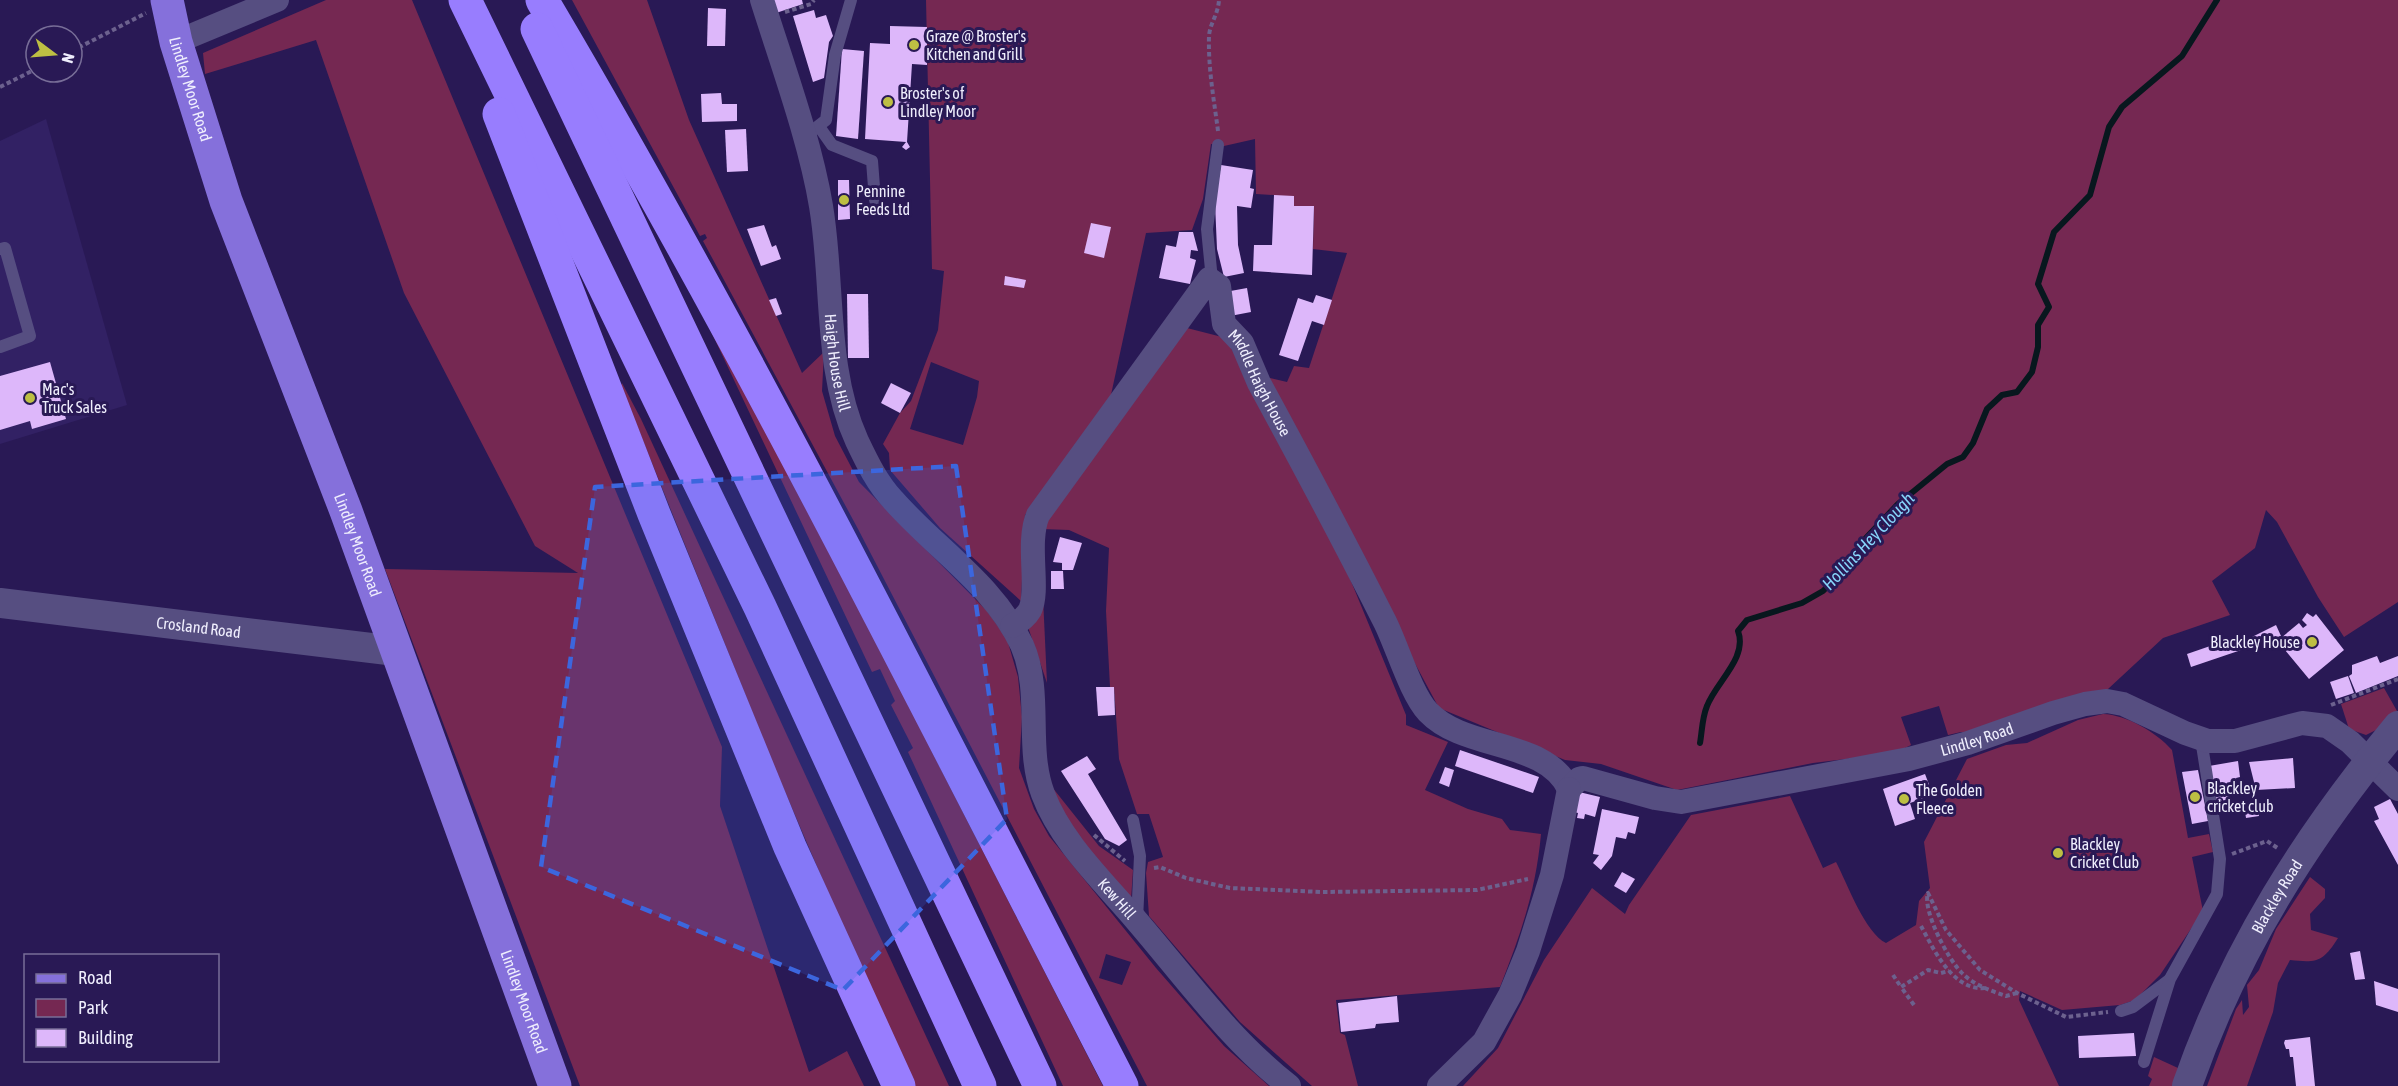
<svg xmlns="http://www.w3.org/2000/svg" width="2398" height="1086" font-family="'Asap Condensed',sans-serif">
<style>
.built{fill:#322164}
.green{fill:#752852;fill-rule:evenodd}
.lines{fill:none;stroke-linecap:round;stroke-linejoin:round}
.stream{stroke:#08171e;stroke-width:6}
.building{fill:#ddb7fa}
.path{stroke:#6c618e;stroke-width:4;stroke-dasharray:4.5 3;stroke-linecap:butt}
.service{stroke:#564e81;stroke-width:12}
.minor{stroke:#564e81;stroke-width:24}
.tertiary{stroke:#564e81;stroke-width:30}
.primary{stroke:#8570db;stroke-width:33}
.motorway{stroke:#987dfe;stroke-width:33}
.marked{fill:#3c66de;fill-opacity:0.2;stroke:#3c66de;stroke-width:4.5;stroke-dasharray:12 8;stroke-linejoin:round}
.poi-dot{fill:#bdbf43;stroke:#291955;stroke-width:2}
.labels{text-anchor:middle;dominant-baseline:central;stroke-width:6;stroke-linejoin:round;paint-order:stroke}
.poi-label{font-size:16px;fill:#efeefd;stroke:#291955;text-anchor:start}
.street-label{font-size:16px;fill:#efeefd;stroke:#291955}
.water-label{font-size:18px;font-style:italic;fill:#87d5fb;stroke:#291955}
</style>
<rect width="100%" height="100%" fill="#291955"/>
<polygon class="built" points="46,119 127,405 0,444 0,141"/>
<g class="green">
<polygon points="326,0 412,0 722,747 720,806 809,1072 847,1051 864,1086 580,1086 385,569 578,573 535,546 404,293 316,40 205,74 203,53"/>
<path d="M572 0H647L689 120 802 373 824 352 822 391 835 436 859 482 987 611 1007 639 1018 677 1022 717 1019 768 1034 809 1049 836 1156 968 1224 1046 1269 1086H1147L858 529 703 241 707 238 705 234 700 236ZM1106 954 1131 962 1122 985 1099 978Z"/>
<path d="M926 0H2398V602L2344 637 2318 597 2277 522 2266 510 2255 548 2212 581 2230 615 2163 638 2108 689 2055 703 1970 734 1961 732 1948 735 1939 706 1901 717 1911 745 1895 753 1813 763 1677 790 1601 764 1565 760 1439 708 1267 389 1270 378 1287 382 1294 366 1309 368 1347 253 1313 249 1314 206H1294L1274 195 1256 194 1255 139 1224 146 1211 144 1203 199 1192 230 1146 233 1109 404 1025 515 1021 601 940 528 890 470 889 453 883 444 900 413 911 401 938 330 944 271 932 269ZM931 362 979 381 977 397 963 445 910 429Z"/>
<polygon points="691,289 914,713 932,752 1103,1086 1063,1086 908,752 913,748 891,705 895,701 880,669 872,672"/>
<path d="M1183 327 1226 338 1346 569 1406 715V725L1448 742 1425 790 1468 809 1502 819 1510 830 1541 834C1536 890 1521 934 1500 987L1336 1000 1340 1033 1345 1035 1358 1086H1312L1240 1022 1149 916 1146 873 1148 862 1163 857 1149 814H1137L1119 759 1114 687H1110L1106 611 1109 548 1069 530 1041 529Z"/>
<polygon points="622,383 641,419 949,1086 911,1086 774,766 621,386"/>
<polygon points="1042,576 1047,683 1028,627"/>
<polygon points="2384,688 2397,711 2386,725 2366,735 2349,729 2341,704"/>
<path d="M2103 714C2127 715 2156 732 2172 750L2188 838 2209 834 2213 852 2192 857 2203 911 2160 975 2135 1000 2120 1005 2062 1010 2020 991 2019 1000 2059 1086H1463L1498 1048 1544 960 1592 888 1625 914 1629 905 1691 815 1790 796 1823 868 1836 862C1847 883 1865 933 1886 943L1916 925 1919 901 1930 888 1924 842 1967 759 2006 745 2027 743 2078 720Z"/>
<polygon points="1048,782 1099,846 1133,870 1131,900 1071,829"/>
<path d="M2310 877 2325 889V898L2310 914 2311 930 2338 938C2323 962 2317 963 2290 960L2278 983 2273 1012 2247 1086H2207L2236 1009 2242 1000 2243 1015 2249 1007 2247 985 2259 970 2276 929Z"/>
<polygon points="2154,1057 2178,1068 2173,1086 2149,1086 2152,1079 2148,1076"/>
</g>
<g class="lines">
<path class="stream" d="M1700 743C1702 732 1702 718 1707 706 1716 682 1748 658 1738 631L1747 620 1802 603 1823 591 1846 568 1866 538 1898 504 1947 464 1963 457 1973 443 1987 409 2002 395 2017 392 2032 372 2038 347V325L2049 307 2038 284 2054 232 2090 195 2109 127 2122 107 2182 56 2217 0"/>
</g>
<g class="building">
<polygon points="769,0 802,0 803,4 773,14"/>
<polygon points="708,8 726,9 725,46 707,46"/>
<polygon points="814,10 816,18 826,15 833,36 829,42 824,78 813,82 793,16"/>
<polygon points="890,26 927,27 927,65 912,64 907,142 910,147 906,150 902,147 906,142 865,139 870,43 890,44"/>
<polygon points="842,49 864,51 858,139 836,136"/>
<polygon points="721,93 722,104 737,104 737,121 702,122 701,94"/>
<polygon points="746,129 748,171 727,172 725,130"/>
<polygon points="1221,165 1253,170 1250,188 1254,189 1251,208 1237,206 1238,245 1244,273 1224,277 1217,249 1215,203"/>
<polygon points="838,180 849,180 850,219 838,220"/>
<polygon points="1274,195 1294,196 1294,206 1314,206 1312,275 1253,271 1254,245 1272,245"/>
<polygon points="1091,223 1111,227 1104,258 1084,253"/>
<polygon points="764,225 772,247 776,245 781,259 761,266 747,229"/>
<polygon points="1179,232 1193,232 1198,251 1191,250 1190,258 1196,260 1190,284 1159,278 1166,245 1176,247"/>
<polygon points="1005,276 1026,280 1024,288 1004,285"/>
<polygon points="1247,288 1251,312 1230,316 1225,292"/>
<polygon points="847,294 868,294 869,358 848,358"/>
<polygon points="1316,295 1332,300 1324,325 1312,321 1298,361 1279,355 1298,298 1313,303"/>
<polygon points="776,298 782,314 776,316 769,300"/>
<polygon points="50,362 66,419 32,429 30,421 0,430 0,376"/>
<polygon points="891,383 911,393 900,413 881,403"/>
<polygon points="1060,537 1082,543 1073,570 1062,570 1062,563 1053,562"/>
<polygon points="1051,571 1063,571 1064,589 1051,589"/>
<polygon points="2307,613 2313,617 2316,614 2344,650 2309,679 2285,650 2289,647 2281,638 2299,623 2303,628 2307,625 2302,620"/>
<polygon points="2276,625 2281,636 2257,647 2252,637"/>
<polygon points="2245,634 2250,647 2191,667 2187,654"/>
<polygon points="2377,656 2380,663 2398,656 2398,676 2356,693 2349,676 2352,674 2352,665"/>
<polygon points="2348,676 2354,693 2336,699 2330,682"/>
<polygon points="1096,687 1114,687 1115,715 1098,716"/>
<polygon points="1460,750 1539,777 1533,793 1455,766"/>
<polygon points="1087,756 1096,769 1088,774 1127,840 1119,846 1105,839 1061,771"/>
<polygon points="2293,758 2295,788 2256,790 2249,762"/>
<polygon points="2238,761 2240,777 2236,778 2238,787 2228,789 2230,801 2215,804 2209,766"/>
<polygon points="1445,767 1454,770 1449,787 1439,783"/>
<polygon points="2198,770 2208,821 2192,824 2182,772"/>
<polygon points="1925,774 1933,795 1910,803 1915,819 1895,826 1883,789"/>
<polygon points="1579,792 1600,797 1595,817 1585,814 1584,819 1577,818 1578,813 1574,812"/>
<polygon points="2390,799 2398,814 2398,865 2374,821 2379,819 2374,807"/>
<polygon points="2257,802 2259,816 2246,818 2244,805"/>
<polygon points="1602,809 1639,817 1635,834 1628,832 1626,839 1616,837 1612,856 1601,870 1593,863 1599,855 1593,854"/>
<polygon points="1622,872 1635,879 1626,893 1614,886"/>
<polygon points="2360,951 2365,979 2355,980 2350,953"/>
<polygon points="2374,981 2398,989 2398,1012 2376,1005"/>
<polygon points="1397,996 1399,1022 1376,1024 1375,1028 1341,1032 1338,1003"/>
<polygon points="2134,1033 2136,1056 2079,1058 2078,1036"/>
<polygon points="2310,1037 2315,1086 2296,1086 2293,1057 2290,1057 2289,1049 2286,1049 2284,1043 2285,1040"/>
</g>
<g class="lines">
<g class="path">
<polyline points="785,12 811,4 814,0"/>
<polyline points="72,51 146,13"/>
<polyline points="0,87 36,69"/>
<path d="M1218 131C1214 100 1208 68 1209 36 1210 23 1218 15 1219 0"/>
<polyline points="2331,705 2398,679"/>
<polyline points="1094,835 1125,861"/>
<polyline points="2232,854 2267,841 2279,849"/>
<polyline points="1154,868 1160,867 1186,878 1230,888 1322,892 1477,890 1528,879"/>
<path d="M1921 926C1934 950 1953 991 1985 988"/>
<polyline points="1893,975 1901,987"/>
<path d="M2017 993 2006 996C1991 991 1972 984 1961 972 1948 959 1922 910 1928 893L1946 930 1980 970 2017 993 2066 1017 2108 1012"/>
<polyline points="1914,1005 1901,987 1928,970 1941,973 1949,971"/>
</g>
<g class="service">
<polyline points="820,128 832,145 872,161 875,200"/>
<polyline points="803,138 826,120 835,55 851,0"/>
<polyline points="0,249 5,248 30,336 0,347"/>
<polyline points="1212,280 1207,229 1218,145"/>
<polyline points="1133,820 1140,856 1137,920"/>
<polyline points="2121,1011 2133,1007 2169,980"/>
<polyline points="2144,1062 2170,979 2217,894 2220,859 2201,739"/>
</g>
<g class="minor">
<path id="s1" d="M762 0C782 64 810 140 821 206 834 283 824 369 857 441 867 462 877 483 893 500 936 549 994 585 1022 645 1043 693 1025 746 1043 794 1061 842 1103 881 1136 920 1185 977 1229 1039 1289 1086"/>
<polyline points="176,42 277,0"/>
<path id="s2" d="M1012 626C1019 622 1026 617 1030 610 1040 589 1026 543 1038 515L1209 279 1219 286 1224 324 1242 343 1259 383C1302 462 1344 541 1385 622 1397 646 1411 694 1428 712 1465 751 1546 739 1569 789"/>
<path id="s3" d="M1569 789 1579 779 1583 778 1655 798 1681 802 1909 759 1968 743 2053 713 2085 704 2107 701 2123 704 2185 733 2208 741H2235L2302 723 2327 726 2350 742 2398 789"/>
<polyline points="1439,1086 1484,1042 1510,995 1528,951 1552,875 1569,789"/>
</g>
<g class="tertiary">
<path id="s4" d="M0 603 396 651"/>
<path id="s5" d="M2187 1086C2234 950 2307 836 2398 726"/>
</g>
<path class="primary" id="s6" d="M167 0 176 42 226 201 346 511 555 1086"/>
<g class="motorway">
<polyline points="465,0 760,607 980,1086"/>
<path d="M542 0C751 353 934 722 1122 1086"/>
<polyline points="537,29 1040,1086"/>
<polyline points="499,114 654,514 790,847 899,1086"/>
</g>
</g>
<path class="marked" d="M956 466 1007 819 843 990 541 867 595 487Z"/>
<g class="poi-dot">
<circle cx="914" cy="45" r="6"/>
<circle cx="888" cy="102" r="6"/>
<circle cx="844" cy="200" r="6"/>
<circle cx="30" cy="398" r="6"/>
<circle cx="2312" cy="642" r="6"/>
<circle cx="2195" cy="797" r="6"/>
<circle cx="1904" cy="799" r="6"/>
<circle cx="2058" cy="853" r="6"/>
</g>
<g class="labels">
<g class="poi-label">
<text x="926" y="36">Graze @ Broster's<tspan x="926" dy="18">Kitchen and Grill</tspan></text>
<text x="900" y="93">Broster's of<tspan x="900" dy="18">Lindley Moor</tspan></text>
<text x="856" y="191">Pennine<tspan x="856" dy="18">Feeds Ltd</tspan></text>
<text x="42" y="389">Mac's<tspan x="42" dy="18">Truck Sales</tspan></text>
<text x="2300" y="642" text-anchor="end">Blackley House</text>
<text x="2207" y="788">Blackley<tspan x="2207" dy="18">cricket club</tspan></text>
<text x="1916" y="790">The Golden<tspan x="1916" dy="18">Fleece</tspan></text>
<text x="2070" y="844">Blackley<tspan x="2070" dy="18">Cricket Club</tspan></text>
</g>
<g class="street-label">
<text stroke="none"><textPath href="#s6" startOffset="92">Lindley Moor Road</textPath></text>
<text stroke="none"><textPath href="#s1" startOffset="372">Haigh House Hill</textPath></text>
<text stroke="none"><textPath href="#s2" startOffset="532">Middle Haigh House</textPath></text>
<text stroke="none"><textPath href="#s6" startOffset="578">Lindley Moor Road</textPath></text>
<text stroke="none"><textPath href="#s4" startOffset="200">Crosland Road</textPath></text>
<text stroke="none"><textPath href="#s3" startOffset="422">Lindley Road</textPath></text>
<text stroke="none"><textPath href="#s5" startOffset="210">Blackley Road</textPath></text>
<text stroke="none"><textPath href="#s1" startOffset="998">Kew Hill</textPath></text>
<text stroke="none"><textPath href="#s6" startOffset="1064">Lindley Moor Road</textPath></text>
</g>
<g class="water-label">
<text transform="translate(1868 541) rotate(-47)">Hollins Hey Clough</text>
</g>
</g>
<rect x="24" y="954" width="195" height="108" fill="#291955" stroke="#786e98" stroke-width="1.5"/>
<rect x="36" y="974" width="30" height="9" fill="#8570db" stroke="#786e98" stroke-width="1.5"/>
<text x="78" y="984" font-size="18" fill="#efeefd">Road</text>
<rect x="36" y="999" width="30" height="18" fill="#752852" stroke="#786e98" stroke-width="1.5"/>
<text x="78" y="1014" font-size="18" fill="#efeefd">Park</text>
<rect x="36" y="1029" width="30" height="18" fill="#ddb7fa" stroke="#786e98" stroke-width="1.5"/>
<text x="78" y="1044" font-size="18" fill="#efeefd">Building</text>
<g transform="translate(54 54) rotate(106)"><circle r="28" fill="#291955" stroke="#786e98" stroke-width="1.5"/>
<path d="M0-4.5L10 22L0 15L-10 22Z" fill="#bdbf43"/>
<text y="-9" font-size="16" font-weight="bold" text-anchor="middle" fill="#efeefd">N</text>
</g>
</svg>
